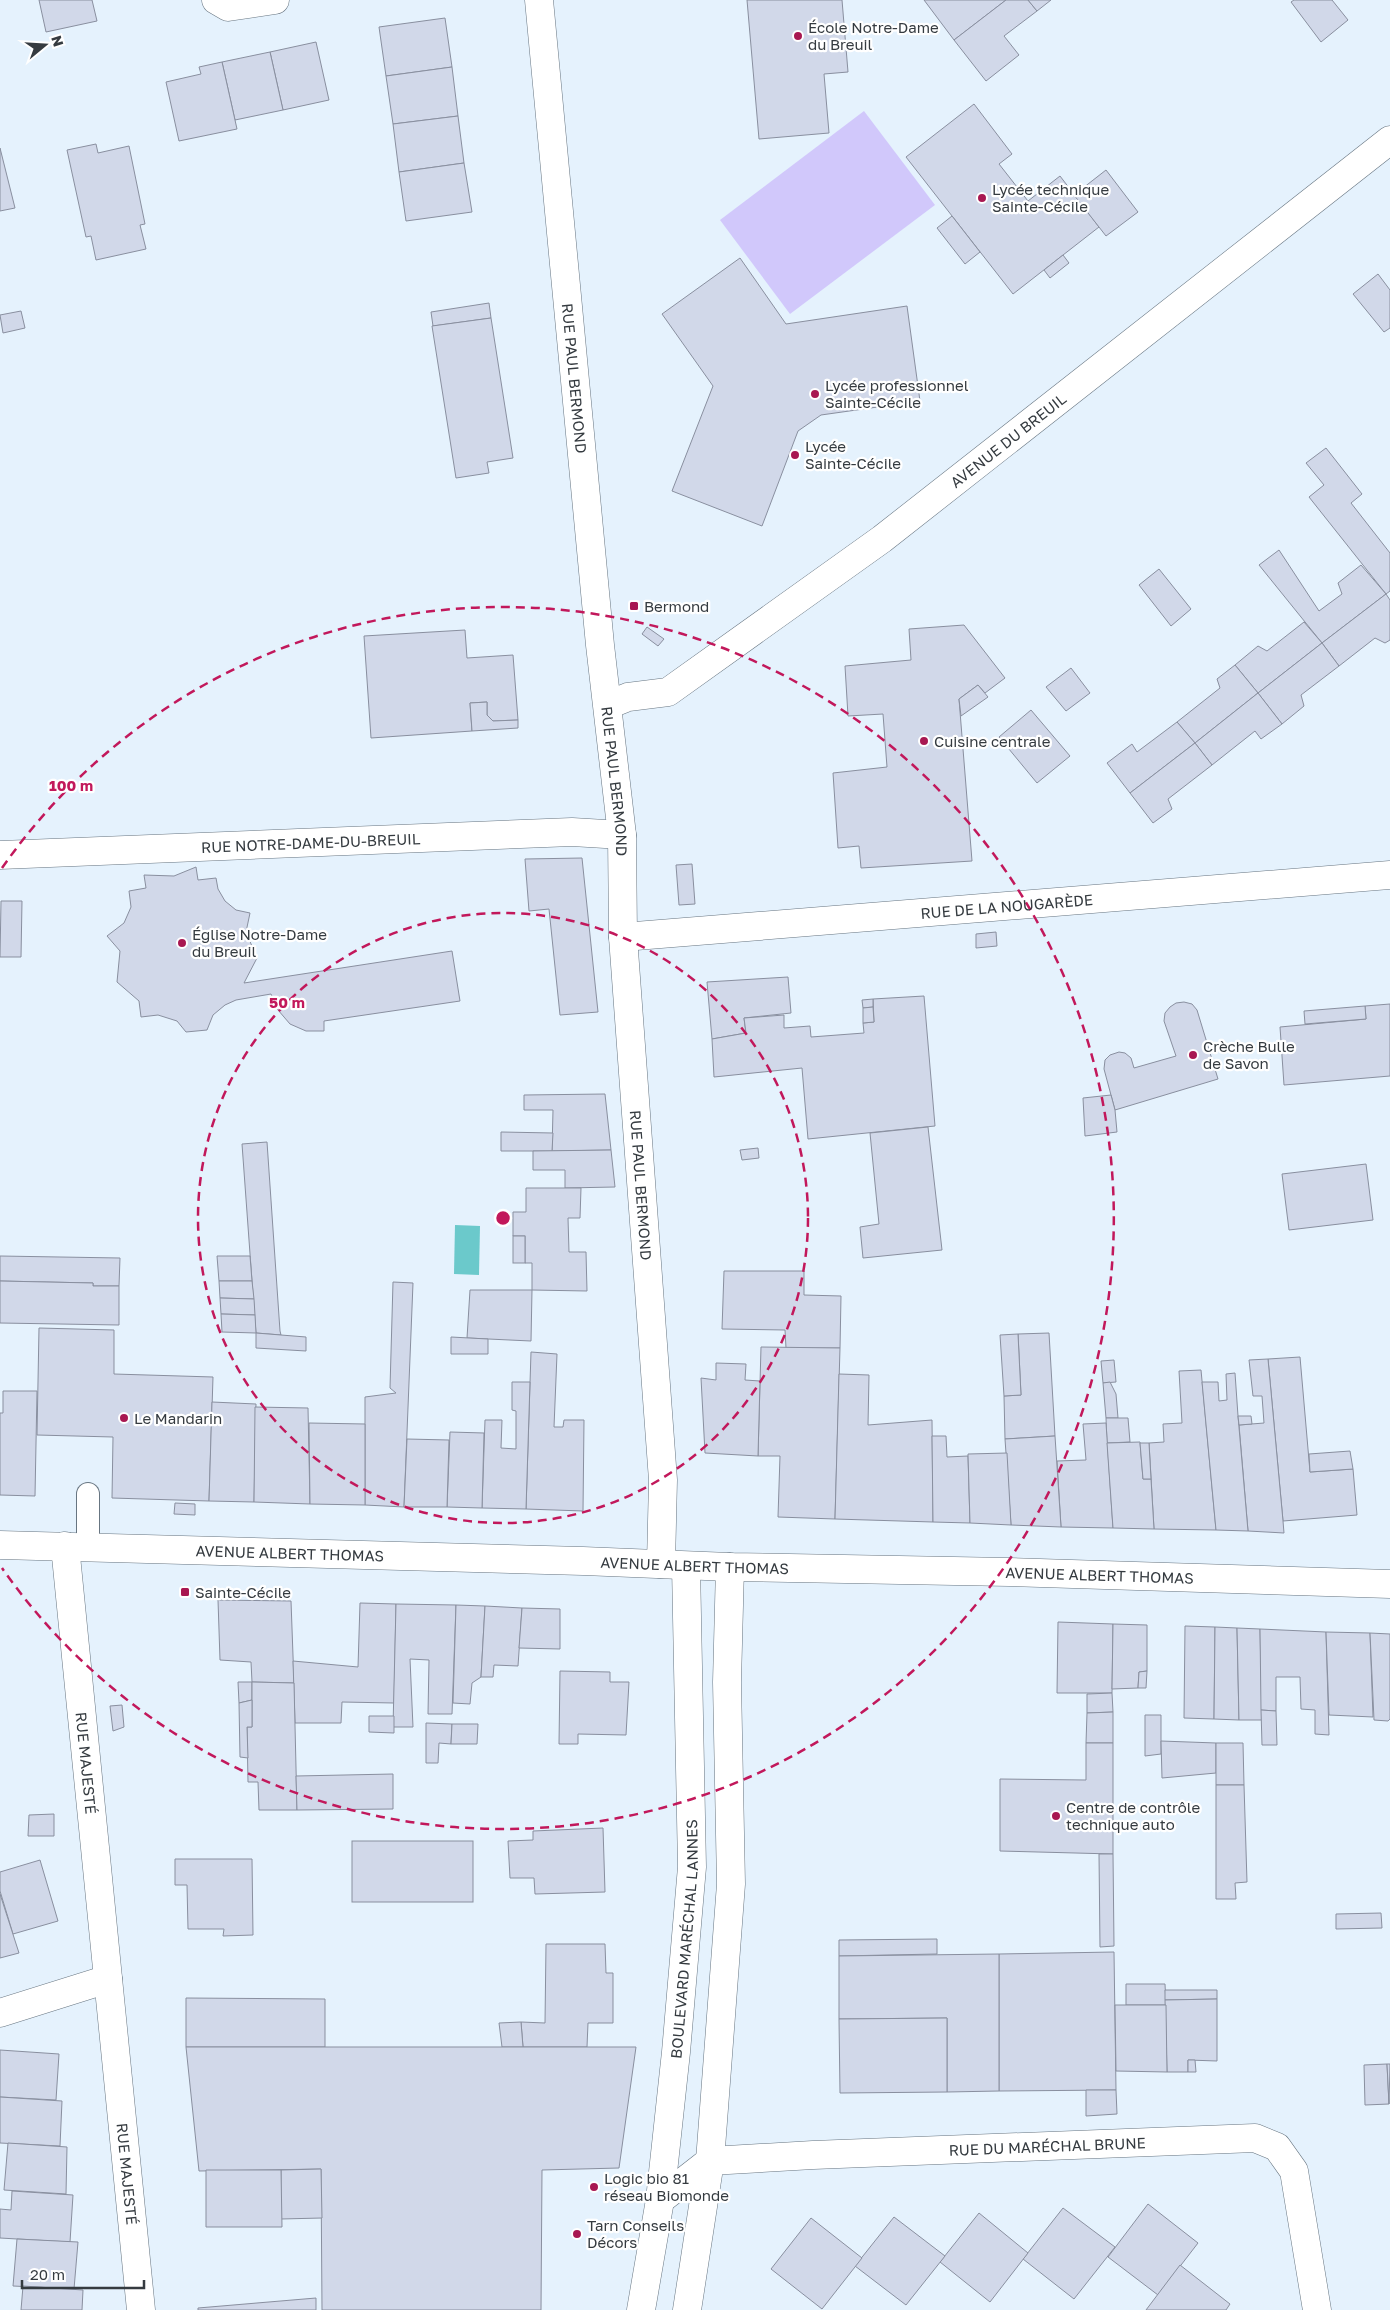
<svg xmlns="http://www.w3.org/2000/svg" width="1390" height="2310" font-family="'Golos Text',sans-serif">
<style>
.green{fill:#d1c8fb}
.water{fill:#6bc9cb}
.building{fill:#d1d8e9;stroke:#898f9f}
.lines{fill:none;stroke-linecap:round;stroke-linejoin:round}
.lane-casing{stroke:#677581;stroke-width:24}
.street-casing{stroke:#677581;stroke-width:29}
.secondary-casing{stroke:#677581;stroke-width:29}
.primary-casing{stroke:#677581;stroke-width:29}
.lane{stroke:#fff;stroke-width:22}
.street{stroke:#fff;stroke-width:28}
.secondary{stroke:#fff;stroke-width:28}
.primary{stroke:#fff;stroke-width:28}
.ring{fill:none;stroke:#c2185b;stroke-width:2.5;stroke-dasharray:9 6}
.poi-dot{fill:#a81751;stroke:#fff;stroke-width:2}
.labels{text-anchor:middle;dominant-baseline:central;stroke-width:4.5;stroke-linejoin:round;paint-order:stroke}
.poi-label{font-size:15px;fill:#353b40;stroke:#fff;text-anchor:start}
.street-label{font-size:15px;fill:#353b40;stroke:#fff}
.centre{fill:#c2185b;stroke:#fff;stroke-width:2.5}
.ring-label{font-size:15px;text-anchor:middle;font-weight:bold;fill:#c2185b;stroke:#fff;stroke-width:4.5;stroke-linejoin:round;paint-order:stroke}
</style>
<rect width="100%" height="100%" fill="#e5f2fd"/>
<polygon class="green" points="864,111 935,205 790,314 720,220"/>
<polygon class="water" points="455,1225 480,1226 479,1275 454,1274"/>
<g class="building">
<polygon points="39,0 92,0 97,21 46,32"/>
<polygon points="747,0 842,0 848,72 824,74 829,133 759,139"/>
<polygon points="924,0 1006,0 954,40"/>
<polygon points="1006,0 1028,0 1037,11 1004,36 1019,55 986,81 954,40"/>
<polygon points="1028,0 1051,0 1037,11"/>
<polygon points="1294,0 1332,0 1348,20 1321,42 1291,2"/>
<polygon points="445,18 452,67 386,76 379,27"/>
<polygon points="316,42 329,100 283,110 270,52"/>
<polygon points="270,52 283,110 235,120 222,62"/>
<polygon points="222,62 237,129 179,141 166,82 201,74 199,67"/>
<polygon points="452,67 458,116 393,124 386,76"/>
<polygon points="974,104 1012,154 999,164 1028,201 1060,176 1099,227 1013,294 906,157"/>
<polygon points="458,116 464,163 399,172 393,124"/>
<polygon points="96,144 98,153 129,146 145,224 140,225 146,249 96,260 91,236 86,237 67,150"/>
<polygon points="0,148 15,208 0,211"/>
<polygon points="464,163 472,212 406,221 399,172"/>
<polygon points="1106,170 1138,212 1106,236 1074,195"/>
<polygon points="952,216 980,252 965,264 937,228"/>
<polygon points="1063,255 1069,263 1050,278 1044,270"/>
<polygon points="740,258 786,324 907,306 920,401 821,415 798,431 762,526 672,491 713,386 662,314"/>
<polygon points="1378,274 1390,290 1390,328 1384,332 1353,294"/>
<polygon points="489,303 491,318 433,326 431,312"/>
<polygon points="21,311 25,328 3,333 0,315"/>
<polygon points="491,318 513,458 487,462 489,473 456,478 432,326"/>
<polygon points="1326,448 1362,494 1351,503 1390,553 1390,591 1386,594 1309,497 1324,485 1306,463"/>
<polygon points="1279,550 1319,611 1342,594 1338,583 1361,565 1386,594 1322,643 1259,565"/>
<polygon points="1159,569 1191,609 1171,626 1139,585"/>
<polygon points="1386,594 1390,600 1390,640 1385,643 1375,638 1339,666 1322,643"/>
<polygon points="1304,622 1322,643 1258,693 1235,665 1258,646 1267,651"/>
<polygon points="964,625 1005,678 985,693 978,685 959,699 972,861 861,868 859,846 838,848 833,773 887,767 883,714 848,716 845,666 911,660 909,629"/>
<polygon points="647,627 664,639 658,646 642,634"/>
<polygon points="465,630 467,658 513,655 518,720 493,721 487,715 487,702 470,703 472,731 371,738 364,636"/>
<polygon points="1322,643 1339,666 1301,695 1304,706 1282,724 1258,693"/>
<polygon points="1235,665 1258,693 1195,743 1177,722 1220,688 1217,679"/>
<polygon points="1071,668 1090,693 1066,711 1046,687"/>
<polygon points="978,685 988,697 961,716 959,699"/>
<polygon points="1258,693 1282,724 1261,739 1255,731 1212,765 1195,743"/>
<polygon points="487,702 487,715 493,721 518,720 518,728 472,731 470,703"/>
<polygon points="1031,710 1070,756 1037,783 999,737"/>
<polygon points="1177,722 1195,743 1130,793 1107,763 1132,744 1137,752"/>
<polygon points="1195,743 1212,765 1168,799 1172,809 1153,823 1130,793"/>
<polygon points="582,858 598,1012 560,1015 549,909 529,911 525,859"/>
<polygon points="692,864 695,904 679,905 676,865"/>
<polygon points="196,867 198,880 216,878 218,889 225,901 236,910 250,913 246,932 257,958 244,983 452,951 460,1001 324,1021 324,1031 306,1031 290,1024 278,1010 271,994 236,1000 225,1005 213,1015 207,1030 186,1032 177,1021 158,1015 141,1017 139,1001 117,982 120,951 107,936 124,923 131,907 129,891 146,888 144,875 174,876"/>
<polygon points="1,901 22,901 21,957 0,957"/>
<polygon points="996,932 997,946 976,948 976,934"/>
<polygon points="788,977 791,1013 744,1018 746,1033 712,1039 707,982"/>
<polygon points="924,996 935,1126 808,1139 802,1068 714,1077 712,1039 746,1033 744,1018 784,1015 784,1028 810,1026 811,1037 864,1033 863,1023 874,1022 873,999"/>
<polygon points="873,999 873,1007 863,1008 862,1000"/>
<polygon points="1184,1002 1192,1004 1197,1010 1218,1079 1115,1110 1104,1069 1105,1060 1110,1055 1119,1052 1125,1053 1131,1058 1134,1068 1176,1056 1164,1021 1165,1013 1170,1007 1176,1003"/>
<polygon points="1390,1004 1390,1076 1284,1085 1280,1027 1366,1019 1365,1006"/>
<polygon points="1365,1006 1366,1019 1305,1024 1304,1011"/>
<polygon points="873,1007 874,1022 863,1023 863,1008"/>
<polygon points="605,1094 611,1150 552,1151 553,1110 524,1110 524,1095"/>
<polygon points="1111,1095 1115,1110 1117,1132 1085,1136 1083,1098"/>
<polygon points="928,1127 942,1250 863,1258 860,1227 879,1224 870,1133"/>
<polygon points="501,1132 553,1133 552,1151 501,1151"/>
<polygon points="267,1142 280,1331 281,1335 256,1333 252,1281 242,1144"/>
<polygon points="758,1148 759,1158 742,1160 740,1150"/>
<polygon points="611,1150 615,1187 565,1188 565,1170 533,1170 533,1151"/>
<polygon points="1366,1164 1373,1220 1289,1230 1282,1174"/>
<polygon points="526,1188 581,1188 580,1218 568,1218 569,1252 586,1252 587,1291 532,1290 532,1263 525,1263 525,1236 513,1236 513,1212 526,1212"/>
<rect x="513" y="1236" width="12" height="27"/>
<polygon points="0,1256 120,1258 119,1286 93,1286 93,1283 0,1281"/>
<polygon points="217,1256 250,1256 252,1281 219,1281"/>
<polygon points="724,1271 804,1271 804,1295 841,1296 840,1348 786,1348 785,1330 722,1329"/>
<polygon points="0,1281 93,1283 93,1286 119,1286 119,1325 0,1323"/>
<polygon points="219,1281 252,1281 254,1299 220,1298"/>
<polygon points="393,1282 413,1283 404,1507 365,1505 365,1397 396,1393 390,1388"/>
<polygon points="470,1290 532,1290 531,1341 467,1338"/>
<polygon points="220,1298 254,1299 255,1315 221,1314"/>
<polygon points="221,1314 255,1315 256,1333 222,1332"/>
<polygon points="39,1328 114,1330 114,1374 213,1377 209,1501 112,1498 113,1437 37,1435"/>
<polygon points="256,1333 306,1337 306,1351 256,1348"/>
<polygon points="1049,1333 1055,1436 1005,1439 1004,1396 1021,1395 1018,1334"/>
<polygon points="1018,1334 1021,1395 1004,1396 1000,1335"/>
<polygon points="451,1337 488,1339 488,1354 451,1354"/>
<polygon points="761,1347 840,1348 835,1519 778,1517 780,1456 758,1456"/>
<polygon points="531,1352 557,1354 554,1427 563,1427 564,1420 584,1420 583,1511 526,1509"/>
<polygon points="1300,1357 1310,1472 1353,1469 1357,1515 1283,1521 1268,1359"/>
<polygon points="1268,1359 1283,1521 1284,1533 1248,1531 1239,1425 1264,1423 1262,1396 1253,1396 1249,1360"/>
<polygon points="1114,1360 1116,1382 1103,1383 1101,1361"/>
<polygon points="716,1363 746,1364 745,1380 760,1381 758,1456 705,1453 701,1378 716,1380"/>
<polygon points="1201,1370 1216,1530 1154,1529 1149,1443 1164,1442 1163,1424 1182,1423 1179,1371"/>
<polygon points="1235,1373 1238,1416 1248,1531 1216,1530 1202,1382 1218,1382 1219,1401 1227,1400 1226,1374"/>
<polygon points="839,1374 869,1375 868,1425 932,1420 933,1522 835,1519"/>
<polygon points="512,1382 530,1382 526,1509 482,1508 485,1420 502,1420 501,1448 516,1449 516,1411 512,1410"/>
<polygon points="1110,1382 1116,1394 1118,1418 1106,1418 1103,1383"/>
<polygon points="3,1391 37,1391 35,1496 0,1495 0,1413 3,1413"/>
<polygon points="212,1402 256,1404 254,1502 209,1501"/>
<polygon points="255,1407 308,1408 310,1504 254,1502"/>
<polygon points="1238,1416 1251,1416 1252,1424 1239,1425"/>
<polygon points="1106,1418 1128,1418 1130,1442 1107,1443"/>
<polygon points="309,1423 365,1424 365,1505 310,1504"/>
<polygon points="1106,1423 1113,1528 1061,1527 1057,1461 1086,1460 1083,1424"/>
<polygon points="450,1432 484,1433 482,1508 447,1507"/>
<polygon points="932,1436 946,1436 947,1457 968,1456 970,1523 933,1522"/>
<polygon points="1055,1436 1061,1527 1011,1525 1005,1439"/>
<polygon points="407,1439 449,1440 447,1507 404,1507"/>
<polygon points="1140,1442 1143,1479 1151,1479 1154,1529 1113,1528 1107,1443"/>
<polygon points="1140,1443 1149,1443 1151,1479 1143,1479"/>
<polygon points="1350,1451 1353,1469 1310,1472 1309,1454"/>
<polygon points="1007,1453 1011,1525 970,1523 968,1454"/>
<polygon points="175,1503 195,1504 195,1515 174,1514"/>
<polygon points="218,1600 291,1601 294,1683 252,1682 251,1662 220,1660"/>
<polygon points="360,1603 396,1604 394,1703 342,1702 341,1723 295,1723 293,1661 358,1667"/>
<polygon points="396,1604 456,1605 452,1714 428,1714 429,1660 410,1659 413,1727 393,1727"/>
<polygon points="456,1605 485,1606 481,1677 472,1683 470,1704 453,1703"/>
<polygon points="485,1606 522,1608 518,1666 494,1665 493,1677 481,1677"/>
<polygon points="522,1608 560,1609 560,1649 519,1648"/>
<polygon points="1058,1622 1113,1624 1112,1693 1057,1693"/>
<polygon points="1113,1624 1147,1625 1147,1671 1139,1672 1138,1688 1112,1689"/>
<polygon points="1185,1626 1215,1627 1214,1719 1184,1718"/>
<polygon points="1215,1627 1237,1628 1239,1720 1214,1719"/>
<polygon points="1237,1628 1260,1629 1262,1720 1239,1720"/>
<polygon points="1260,1629 1326,1632 1329,1735 1315,1734 1315,1710 1301,1709 1300,1677 1276,1677 1276,1711 1261,1710"/>
<polygon points="1326,1632 1370,1633 1373,1717 1329,1715"/>
<polygon points="1370,1633 1390,1634 1390,1719 1388,1721 1374,1720"/>
<polygon points="560,1671 610,1672 610,1682 629,1682 626,1735 578,1734 578,1744 559,1744"/>
<polygon points="1147,1671 1146,1688 1138,1688 1139,1672"/>
<polygon points="238,1682 252,1682 252,1700 239,1703"/>
<polygon points="252,1682 294,1683 297,1810 259,1810 258,1782 248,1782 247,1727 252,1727"/>
<polygon points="1112,1693 1113,1712 1087,1713 1087,1694"/>
<polygon points="252,1700 252,1727 247,1727 248,1758 240,1757 239,1703"/>
<polygon points="122,1705 124,1727 113,1731 110,1706"/>
<polygon points="1261,1710 1276,1711 1277,1745 1262,1745"/>
<polygon points="1113,1712 1113,1743 1086,1743 1087,1713"/>
<polygon points="1145,1715 1161,1715 1161,1754 1145,1756"/>
<polygon points="369,1716 394,1716 394,1733 369,1732"/>
<polygon points="426,1723 452,1724 451,1744 439,1743 438,1763 426,1763"/>
<polygon points="452,1724 478,1724 477,1744 451,1744"/>
<polygon points="1161,1741 1216,1743 1216,1773 1162,1778"/>
<polygon points="1086,1743 1113,1743 1113,1854 1000,1851 1000,1779 1086,1780"/>
<polygon points="1216,1743 1243,1743 1244,1785 1216,1785"/>
<polygon points="393,1774 393,1809 297,1810 296,1776"/>
<polygon points="1216,1785 1244,1785 1247,1882 1235,1883 1236,1899 1216,1899"/>
<polygon points="54,1814 54,1836 28,1836 29,1815"/>
<polygon points="603,1828 605,1892 535,1894 534,1878 510,1878 508,1841 533,1840 533,1831"/>
<rect x="352" y="1841" width="121" height="61"/>
<polygon points="1099,1854 1113,1854 1114,1946 1100,1947"/>
<polygon points="175,1859 252,1859 253,1935 223,1936 224,1929 188,1929 187,1885 175,1885"/>
<polygon points="40,1860 58,1921 13,1934 0,1891 0,1872"/>
<polygon points="0,1894 19,1953 0,1958"/>
<polygon points="1381,1913 1382,1928 1336,1929 1336,1914"/>
<polygon points="937,1939 937,1954 839,1956 839,1940"/>
<polygon points="546,1944 605,1944 606,1973 613,1973 613,2023 588,2023 587,2047 523,2047 521,2022 545,2023"/>
<polygon points="1114,1952 1116,2090 999,2091 999,1954"/>
<polygon points="999,1954 999,2091 947,2092 947,2018 839,2019 839,1956"/>
<polygon points="1126,1984 1165,1984 1166,2005 1126,2005"/>
<polygon points="1165,1990 1217,1990 1217,1999 1165,2000"/>
<polygon points="186,1998 325,1999 325,2047 186,2047"/>
<polygon points="1217,1999 1217,2061 1188,2060 1188,2072 1167,2072 1165,2000"/>
<polygon points="1115,2005 1166,2005 1167,2072 1116,2071"/>
<polygon points="947,2018 947,2092 840,2093 839,2019"/>
<polygon points="521,2022 523,2047 502,2047 499,2023"/>
<polygon points="186,2047 636,2047 619,2168 542,2170 541,2310 322,2310 321,2169 199,2171"/>
<polygon points="0,2050 59,2054 56,2100 0,2097"/>
<polygon points="1188,2060 1195,2060 1196,2072 1188,2072"/>
<polygon points="1387,2064 1389,2104 1365,2105 1364,2065"/>
<polygon points="1387,2064 1390,2064 1389,2104"/>
<polygon points="1086,2090 1116,2090 1117,2114 1086,2116"/>
<polygon points="0,2097 62,2101 60,2146 0,2143"/>
<polygon points="8,2143 67,2147 66,2194 4,2190"/>
<polygon points="321,2169 322,2218 281,2219 281,2170"/>
<polygon points="206,2170 281,2170 282,2227 206,2227"/>
<polygon points="12,2191 73,2195 70,2242 0,2238 0,2209 11,2210"/>
<polygon points="1148,2204 1198,2243 1158,2295 1108,2257"/>
<polygon points="1063,2208 1115,2247 1074,2299 1023,2259"/>
<polygon points="979,2213 1028,2253 990,2302 940,2262"/>
<polygon points="894,2217 945,2256 906,2305 855,2266"/>
<polygon points="811,2218 862,2258 822,2309 771,2269"/>
<polygon points="17,2239 78,2242 74,2289 13,2286"/>
<polygon points="1180,2265 1230,2304 1226,2310 1146,2310"/>
<polygon points="23,2286 83,2290 82,2310 21,2310"/>
<polygon points="316,2298 316,2310 198,2310 198,2308"/>
</g>
<g class="lines">
<defs>
<polyline id="lane" points="88,1494 88,1546"/>
<g id="street">
<polyline points="216,0 228,7 275,0"/>
<path id="s1" d="M539 0 600 645 622 835 623 937 663 1480 661 1564"/>
<path id="s2" d="M608 705 628 697 668 692 882 539 1390 140"/>
<path id="s3" d="M0 855 572 832 622 835"/>
<path id="s4" d="M623 937 1390 875"/>
<path id="s5" d="M65 1546 141 2310"/>
<polyline points="0,2013 108,1979"/>
<path id="s6" d="M660 2200 710 2161 813 2155 1255 2138 1277 2147 1294 2171 1317 2310"/>
</g>
<g id="secondary">
<path id="s7" d="M641 2310 660 2200 676 2052 692 1867 686 1566"/>
<polyline points="687,2310 710,2161 731,1884 727,1682 730,1567"/>
</g>
<g id="primary">
<path id="s8" d="M0 1545 583 1561 730 1567 1009 1572 1390 1584"/>
</g>
</defs>
<use href="#lane" class="lane-casing"/>
<use href="#street" class="street-casing"/>
<use href="#secondary" class="secondary-casing"/>
<use href="#primary" class="primary-casing"/>
<use href="#lane" class="lane"/>
<use href="#street" class="street"/>
<use href="#secondary" class="secondary"/>
<use href="#primary" class="primary"/>
</g>
<g class="ring">
<circle cx="503" cy="1218" r="305"/>
<path d="M2 868A611 611 0 1 1 2 1568"/>
</g>
<g class="poi-dot">
<circle cx="798" cy="36" r="5"/>
<circle cx="982" cy="198" r="5"/>
<circle cx="815" cy="394" r="5"/>
<circle cx="795" cy="455" r="5"/>
<rect x="629" y="601" width="10" height="10" rx="2.5"/>
<circle cx="924" cy="741" r="5"/>
<circle cx="182" cy="943" r="5"/>
<circle cx="1193" cy="1055" r="5"/>
<circle cx="124" cy="1418" r="5"/>
<rect x="180" y="1587" width="10" height="10" rx="2.5"/>
<circle cx="1056" cy="1816" r="5"/>
<circle cx="594" cy="2187" r="5"/>
<circle cx="577" cy="2234" r="5"/>
</g>
<g class="labels">
<g class="poi-label">
<text x="808" y="27">École Notre-Dame<tspan x="808" dy="17">du Breuil</tspan></text>
<text x="992" y="189">Lycée technique<tspan x="992" dy="17">Sainte-Cécile</tspan></text>
<text x="825" y="385">Lycée professionnel<tspan x="825" dy="17">Sainte-Cécile</tspan></text>
<text x="805" y="446">Lycée<tspan x="805" dy="17">Sainte-Cécile</tspan></text>
<text x="644" y="606">Bermond</text>
<text x="934" y="741">Cuisine centrale</text>
<text x="192" y="934">Église Notre-Dame<tspan x="192" dy="17">du Breuil</tspan></text>
<text x="1203" y="1046">Crèche Bulle<tspan x="1203" dy="17">de Savon</tspan></text>
<text x="134" y="1418">Le Mandarin</text>
<text x="195" y="1592">Sainte-Cécile</text>
<text x="1066" y="1807">Centre de contrôle<tspan x="1066" dy="17">technique auto</tspan></text>
<text x="604" y="2178">Logic bio 81<tspan x="604" dy="17">réseau Biomonde</tspan></text>
<text x="587" y="2225">Tarn Conseils<tspan x="587" dy="17">Décors</tspan></text>
</g>
<g class="street-label">
<text stroke="none"><textPath href="#s1" startOffset="380">RUE PAUL BERMOND</textPath></text>
<text stroke="none"><textPath href="#s2" startOffset="485">AVENUE DU BREUIL</textPath></text>
<text stroke="none"><textPath href="#s1" startOffset="785">RUE PAUL BERMOND</textPath></text>
<text stroke="none"><textPath href="#s3" startOffset="311">RUE NOTRE-DAME-DU-BREUIL</textPath></text>
<text stroke="none"><textPath href="#s4" startOffset="385">RUE DE LA NOUGARÈDE</textPath></text>
<text stroke="none"><textPath href="#s1" startOffset="1190">RUE PAUL BERMOND</textPath></text>
<text stroke="none"><textPath href="#s8" startOffset="290">AVENUE ALBERT THOMAS</textPath></text>
<text stroke="none"><textPath href="#s8" startOffset="695">AVENUE ALBERT THOMAS</textPath></text>
<text stroke="none"><textPath href="#s8" startOffset="1100">AVENUE ALBERT THOMAS</textPath></text>
<text stroke="none"><textPath href="#s5" startOffset="218">RUE MAJESTÉ</textPath></text>
<text stroke="none"><textPath href="#s7" startOffset="374">BOULEVARD MARÉCHAL LANNES</textPath></text>
<text stroke="none"><textPath href="#s6" startOffset="401">RUE DU MARÉCHAL BRUNE</textPath></text>
<text stroke="none"><textPath href="#s5" startOffset="631">RUE MAJESTÉ</textPath></text>
</g>
</g>
<circle cx="503" cy="1218" r="8" class="centre"/>
<g class="ring-label">
<text x="71" y="791">100 m</text>
<text x="287" y="1008">50 m</text>
</g>
<g transform="translate(45 45) rotate(72)" stroke="#ffffff" stroke-width="4" paint-order="stroke">
<path d="M0-4L9 19L0 12L-9 19Z" fill="#353b40"/>
<text y="-8" font-size="14" font-weight="bold" text-anchor="middle" fill="#353b40">N</text>
</g>
<path d="M22 2280v8h122v-8" fill="none" stroke="#353b40" stroke-width="2.5"/>
<text x="30" y="2280" font-size="15" fill="#353b40" stroke="#ffffff" stroke-width="4" paint-order="stroke">20 m</text>
</svg>
